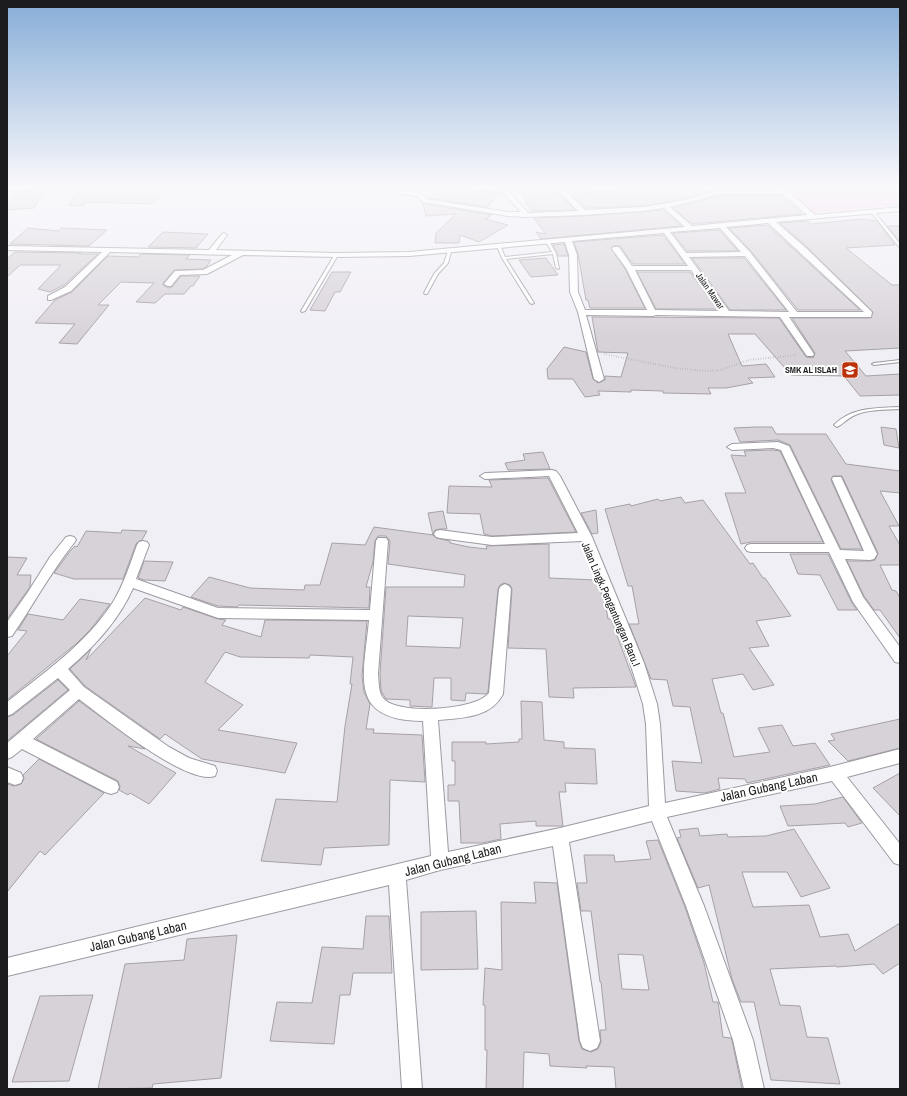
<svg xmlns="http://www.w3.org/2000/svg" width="907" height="1096" font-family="'Archivo Narrow',sans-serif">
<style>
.green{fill:#f6d4e9}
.building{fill:#d7d2d8;stroke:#a6a1a7;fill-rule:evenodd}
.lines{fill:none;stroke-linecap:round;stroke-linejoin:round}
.service-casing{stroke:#9c99a0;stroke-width:2}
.minor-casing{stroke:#9c99a0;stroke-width:2}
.path{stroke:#aba9af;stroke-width:2;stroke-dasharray:0.5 2;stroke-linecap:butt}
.service{fill:#fff;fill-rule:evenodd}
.minor{fill:#fff;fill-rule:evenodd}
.labels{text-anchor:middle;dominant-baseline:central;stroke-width:4;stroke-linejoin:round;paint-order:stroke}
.far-street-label{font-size:9px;fill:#1c1b1d;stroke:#fff}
.far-poi-label{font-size:9px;font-weight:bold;fill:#1c1b1d;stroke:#fff;text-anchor:end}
.street-label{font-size:11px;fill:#1c1b1d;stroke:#fff}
.near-street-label{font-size:13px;fill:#1c1b1d;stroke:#fff}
</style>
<rect width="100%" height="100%" fill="#f1eff6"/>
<polygon class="green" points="786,185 886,185 900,198 900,205 811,213"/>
<g class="building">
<polygon points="89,185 169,185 152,204 86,202 85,205 69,206 79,187"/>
<polygon points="445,185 455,185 459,189 499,193 487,207 429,198"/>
<polygon points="517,185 550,185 554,194 559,194 575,210 531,211"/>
<polygon points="647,185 774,185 775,188 720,188 680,200 643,206 586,208 571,194 638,188"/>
<polygon points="46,189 34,208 7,210 7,203 18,192"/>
<polygon points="781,195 802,214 692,224 673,208 720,196"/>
<polygon points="423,204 492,215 485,219 508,225 479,242 460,235 459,243 435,243 436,233 456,214 426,216"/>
<polygon points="664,210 681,226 541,239 536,232 546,234 534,218 584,216"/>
<polygon points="862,219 877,221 895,245 846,248 892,285 900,285 900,348 845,351 866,376 900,374 900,395 860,396 844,376 791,375 755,334 728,334 742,366 766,364 775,377 748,378 753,383 726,388 708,388 711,394 663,393 663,391 631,390 631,392 598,391 600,395 585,397 573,379 548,379 547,369 564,347 586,352 593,379 598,383 605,380 605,376 621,377 628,353 598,352 592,317 779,318 806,357 813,358 815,353 792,318 871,318 873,312 807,247 780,223 808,221 811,224"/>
<polygon points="767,225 860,310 798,310 751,251 729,228"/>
<polygon points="887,226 900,226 900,242"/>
<polygon points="28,228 59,231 61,228 107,230 89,246 10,244"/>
<polygon points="719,230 738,251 687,251 673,233"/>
<polygon points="163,232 208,234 196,248 148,247"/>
<polygon points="663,235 685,264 633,264 620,246 613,246 611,248 625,269 645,308 590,308 588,300 586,300 578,254 574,242"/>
<polygon points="564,244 568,256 558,256 553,245"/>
<polygon points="15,252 81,253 79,254 98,254 64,285 50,292 38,289 61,265 20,265 7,277 7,259"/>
<polygon points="141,254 190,255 186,259 211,260 207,266 203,269 174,270 163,283 163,285 168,288 172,287 181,276 200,276 193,286 191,286 184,294 165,294 155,303 136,302 154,283 121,282 98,305 109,305 77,344 59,343 75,324 35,323 55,300 72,292 108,256 138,257"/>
<polygon points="546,258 558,275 531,277 519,260"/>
<polygon points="692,258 744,258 786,310 730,310"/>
<polygon points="332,272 351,272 340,292 335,292 325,311 310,310"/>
<polygon points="637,272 690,272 717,309 656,309"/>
<polygon points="755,427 772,427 776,434 826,434 846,464 900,471 900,493 880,491 899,526 889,526 900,545 900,565 880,565 892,590 896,591 900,598 900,638 880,610 874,610 864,596 847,561 870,561 875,560 878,553 842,476 833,476 831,480 862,549 841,549 790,445 778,440 740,442 734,428"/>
<polygon points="881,427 896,429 899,448 884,445"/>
<polygon points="773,450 780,451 823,542 751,542 741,544 725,493 746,493 731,455 746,456 744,451"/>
<polygon points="543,452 550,469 508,470 505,463 525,460 523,454"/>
<polygon points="548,478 576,532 492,536 484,534 480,514 447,513 449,486 492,487 489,480"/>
<polygon points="681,497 685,503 703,500 750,564 753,563 763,578 765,578 791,616 756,621 769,646 749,648 774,685 753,690 743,674 712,679 721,713 723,713 734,757 770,752 758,728 782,725 793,746 815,743 830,765 747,783 745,779 718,778 720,789 705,793 676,791 672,761 702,763 690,707 673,706 667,680 651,679 629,624 639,624 632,586 628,586 605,509 630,504 631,506 658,499 660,501"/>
<polygon points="596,510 598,533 592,534 581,513"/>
<path d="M443 511 447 529H440L435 530 433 535 436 538 450 541V543L469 547 487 549 486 546 549 544V578L596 580 606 607 608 619H611L636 687 573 688 574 698 549 697 546 649 508 648 512 589 510 585 504 583 500 585 498 589 488 692 486 694 466 693 465 701 451 700V678H434L432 707 410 706V700L386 699 381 691 380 674 386 587H464L465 575 388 564 390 541 386 536H378L375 541 373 562 366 587H370L369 608 239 605 237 607 218 606 191 597 209 577 250 588 304 590 305 585H320L332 543 365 545 374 527 433 535 428 513ZM408 616 463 618 460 648 406 646Z"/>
<polygon points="122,530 147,531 142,540 139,541 136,544 123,579 74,579 54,573 71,550 75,546 77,547 86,531 121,533"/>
<polygon points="790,554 828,554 852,603 857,610 838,610 820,575 798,574"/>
<polygon points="7,557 27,558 17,575 31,575 30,587 7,619"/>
<polygon points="144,561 173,562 165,581 144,580 138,578"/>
<polygon points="145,598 181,610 183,607 218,619 226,620 222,625 261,637 265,620 367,621 362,676 364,692 370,704 366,729 374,729 373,733 422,735 425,782 390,780 389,845 324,848 321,865 261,861 276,799 337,802 345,726 352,684 350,684 353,657 310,655 309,658 240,657 225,652 205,682 243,705 218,730 297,743 285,773 202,759 165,734 160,739 85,686 70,669 91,649 86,660"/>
<polygon points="80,599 110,604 90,630 77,643 7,700 7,656 27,631 18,630 28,614 63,620"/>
<polygon points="58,680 68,690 7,741 7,717 13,715"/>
<polygon points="79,701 145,749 128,746 176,773 149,804 130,793 128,795 119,790 120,786 118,781 36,739"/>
<polygon points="521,701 542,702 544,740 564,742 564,748 595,749 597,784 565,783 566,792 559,792 563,826 536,826 536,821 500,824 501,839 482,843 461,843 459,801 448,801 448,785 455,785 455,761 452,761 452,742 486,742 486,744 519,742 519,739 522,739"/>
<polygon points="900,719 900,748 848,761 828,741 835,740 831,734"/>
<polygon points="39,759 104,793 45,855 40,851 7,892 7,784 14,786 21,784 24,779 23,775"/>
<polygon points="900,773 900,816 873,788"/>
<polygon points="843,797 862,823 848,827 845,823 788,826 780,806 815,804"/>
<polygon points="698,828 700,836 727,834 728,837 766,836 794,829 830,888 801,897 787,872 742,872 753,907 809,905 820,937 848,934 855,951 900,923 900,963 883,974 874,964 837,967 836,966 770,969 780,1005 800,1006 807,1037 828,1038 840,1084 771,1080 754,1002 741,1002 732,979 709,885 698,888 677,838 681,837 679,830"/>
<path d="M658 840 685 907 704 963 713 1002H718L723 1037 731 1038 732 1040 742 1089H616L614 1067 586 1066 587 1068 550 1066 549 1054 524 1052 523 1089H486L487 1050H485V1005H483L485 968 502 970 501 902 536 903 534 882 557 883 579 1041 582 1049 591 1052 598 1049 601 1042 600 1030H606L601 982H600L591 911H581L577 883H587L584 855H614L615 862 651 859 646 841ZM618 954 643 955 649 990 622 989Z"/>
<polygon points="476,911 478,969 421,970 421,912"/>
<polygon points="366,916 389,916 392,973 353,973 350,995 340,995 334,1044 270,1041 277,1002 312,1003 322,947 363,949"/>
<polygon points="237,935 221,1078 153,1084 152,1088 98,1089 125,964 184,960 187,939"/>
<polygon points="93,995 69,1081 12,1082 40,996"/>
</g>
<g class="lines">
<defs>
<g id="service">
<polygon points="871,210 873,210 900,244 900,247 899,247 871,212"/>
<polygon points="547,241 549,241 556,253 559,269 556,268 553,254 506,259 534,303 532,304 530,303 502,258 497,246 500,245 505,257 552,252 546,242"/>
<polygon points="448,251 451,252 448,263 438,274 427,294 425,294 424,293 434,274 444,263"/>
<polygon points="335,254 338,255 305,311 302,312 301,311"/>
<polygon points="900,360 900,362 874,365 872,364 874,363"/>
<path d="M900 407V409C885 410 867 409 853 416 847 419 843 424 837 427L834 425C852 407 876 408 900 407Z"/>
</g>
<g id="minor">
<polygon points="30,185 59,185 56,187 7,191 7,187"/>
<path d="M378 185C387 185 394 191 402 191 411 190 417 185 427 185L414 191 424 195 426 199 508 212H521L502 192 459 188 456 186 471 185 498 188 496 185H503L528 213 578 211 553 185H560L585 210 643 207 680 201 720 190 778 189 775 185H781L815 215 900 207V211L776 222 806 248 872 312 871 317H789L814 354 813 356H807L780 317 656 315 653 316 586 315 604 379 599 382 594 379 578 312 570 292 569 255 565 242 409 256 336 257 243 255 207 274 180 275 171 286H168L164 284 175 271 203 270 232 255 110 252 71 291 51 300H48V296L65 287 102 252 7 250V246L209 250 222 234 224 233 227 235 216 250 336 253 409 252 685 227 664 208 643 211 584 215 526 217 508 216 423 202 421 201 419 197C405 192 391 196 378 185ZM782 193 807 215 692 226 670 207 720 194ZM768 223 864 312H797L750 252 726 227ZM720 228 741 252 686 253 670 232ZM664 233 688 266H632L619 247H613L612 249 626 268 647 310H585L578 292 577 255 572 241ZM745 256 789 312 729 311 689 257ZM635 270H691L720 311 655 310Z"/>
<polygon points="597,185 641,185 638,187 606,190"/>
<polygon points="778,442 789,446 790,448 840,550 864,551 832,479 833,477 841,477 842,479 877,554 874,559 870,560 845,559 863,597 900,647 900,663 895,662 853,602 829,552 751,552 747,551 745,548 747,545 751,544 825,544 781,450 773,448 732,450 727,447 732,444"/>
<path d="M552 470 556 471 560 476 592 537 644 663 657 704 660 724 665 803 830 767 900 749V763L847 777 900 844V865L894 863 832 781 667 817 704 906 753 1040 764 1089H744L733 1040 686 906 652 821 569 842 600 1041 597 1048 590 1051 583 1048 580 1041 553 846 440 870 406 880 422 1089H402L389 885 7 976V958L431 856 423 721C347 720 364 676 369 620L218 618 133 588C119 620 94 647 68 669L84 687 169 747 189 758 215 766 217 771 215 776C187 786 103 717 79 699L33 739 117 782 119 787 117 792 111 794 105 792 22 749 12 757 7 759V743L70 690 58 678 12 714 7 716V702C45 672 87 643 113 602 124 584 130 564 137 545L139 542 143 541 147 542 149 545 136 579 218 608 370 610 376 541 378 538H386L388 541 378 674C379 683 378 694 385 700 402 715 476 710 489 693L499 589 501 586 505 584 509 586 511 589 503 694C491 718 461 718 438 720L448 852 560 828 649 806 646 724 643 704 630 663 582 541 492 545 440 538 436 537 434 534 436 531 440 530 492 537 578 533 549 476 485 479 480 476 485 473Z"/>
<path d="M70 536 74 537 76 540 74 543C51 572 33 605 12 636L7 637V622L28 592 50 557 66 537Z"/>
<polygon points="7,767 21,773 23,778 21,783 15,785 7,782"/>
</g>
</defs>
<use href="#service" class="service-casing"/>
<use href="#minor" class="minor-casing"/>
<polyline class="path" points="604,354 675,368 704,371 721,370 749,360 797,355"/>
<use href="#service" class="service"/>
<use href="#minor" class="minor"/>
</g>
<linearGradient id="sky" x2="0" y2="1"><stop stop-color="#87add8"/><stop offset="0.55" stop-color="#f9f8fb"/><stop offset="1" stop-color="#f9f8fb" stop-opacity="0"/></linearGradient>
<rect width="907" height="339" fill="url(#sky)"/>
<defs>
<symbol id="school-square" viewBox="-11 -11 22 22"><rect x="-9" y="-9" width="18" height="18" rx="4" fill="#bc320b" stroke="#fff"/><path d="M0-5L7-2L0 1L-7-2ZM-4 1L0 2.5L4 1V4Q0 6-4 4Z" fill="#fff"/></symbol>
</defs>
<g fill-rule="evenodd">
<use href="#school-square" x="840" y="360" width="20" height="20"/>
</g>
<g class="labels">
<g class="far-street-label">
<text transform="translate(710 291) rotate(55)">Jalan Mawar</text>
</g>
<g class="far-poi-label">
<text x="837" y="370">SMK AL ISLAH</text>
</g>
<g class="street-label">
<text transform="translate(611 604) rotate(67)">Jalan Lingk.Pengantungan Baru.I</text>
</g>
<g class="near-street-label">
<text transform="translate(769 787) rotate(-12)">Jalan Gubang Laban</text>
<text transform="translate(453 860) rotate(-14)">Jalan Gubang Laban</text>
<text transform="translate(138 936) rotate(-13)">Jalan Gubang Laban</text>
</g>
</g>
<rect width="907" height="1096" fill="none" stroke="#1c1b1d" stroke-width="16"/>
</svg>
